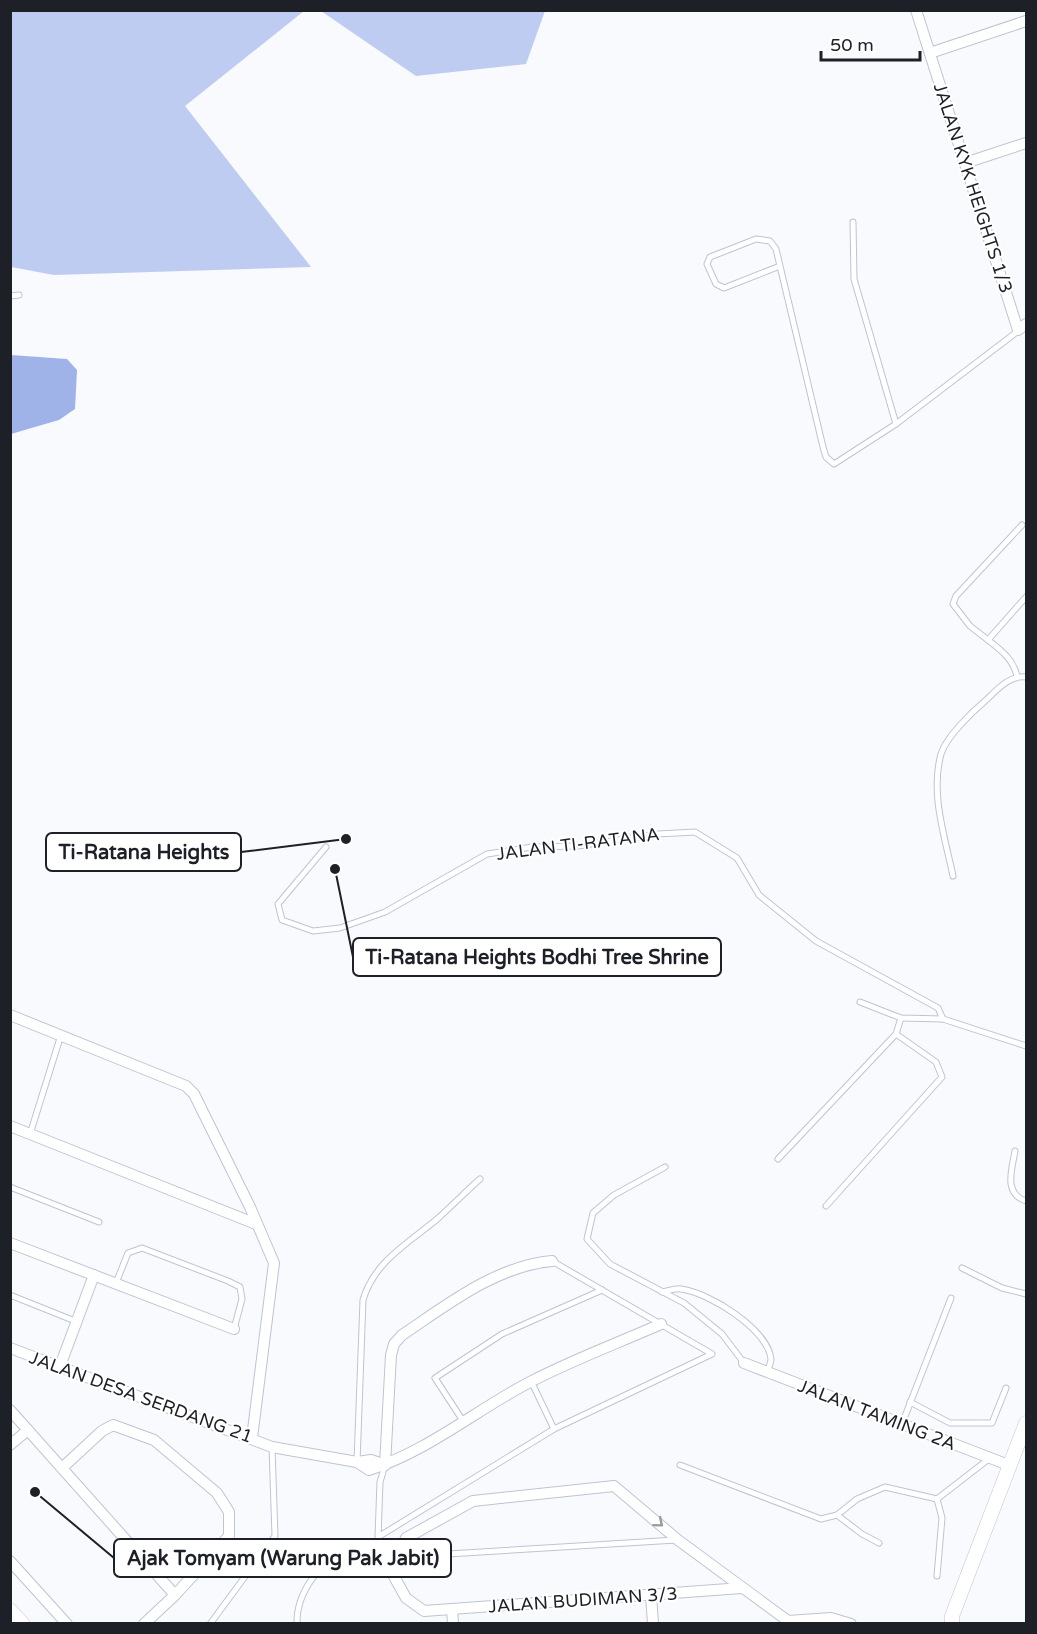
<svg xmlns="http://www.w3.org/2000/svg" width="1037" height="1634" font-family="'Varela Round',sans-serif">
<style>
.green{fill:#beccf1}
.water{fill:#9fb3e8}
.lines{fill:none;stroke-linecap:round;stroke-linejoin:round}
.service-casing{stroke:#bcc4d5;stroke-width:7}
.minor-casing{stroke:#bcc4d5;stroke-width:12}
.tertiary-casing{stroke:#bcc4d5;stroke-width:15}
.service{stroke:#fff;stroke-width:5}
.minor{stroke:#fff;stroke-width:10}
.tertiary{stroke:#fff;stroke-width:14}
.oneway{stroke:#9a9b9e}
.labels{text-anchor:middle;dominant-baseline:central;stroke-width:4.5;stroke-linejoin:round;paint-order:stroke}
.street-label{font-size:18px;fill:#1e2027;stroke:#fff}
.leader{fill:none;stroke:#1e2027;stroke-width:2}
.callout-dot{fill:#1e2027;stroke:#fff;stroke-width:2}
.callout{fill:#fff;stroke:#1e2027;stroke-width:2}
.callout-label{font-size:20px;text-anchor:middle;font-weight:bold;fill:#1e2027}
</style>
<rect width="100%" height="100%" fill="#f9fafe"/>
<g class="green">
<polygon points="10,11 304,11 185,106 311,267 54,275 11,267"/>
<polygon points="321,11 545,11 526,64 416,76"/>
</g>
<polygon class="water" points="11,355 67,359 77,370 75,409 59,420 11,434"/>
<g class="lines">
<defs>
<g id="service">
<polyline points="853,222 854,279 896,424"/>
<polyline points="780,266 724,288 716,284 707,264 710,257 756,239 770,241 776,249 780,266 823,447 826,457 834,464 896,424 1018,331"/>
<polyline points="10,296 19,295"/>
<polyline points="988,640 970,626 953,604 956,596 1022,525"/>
<path d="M1017 676C1013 659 1001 650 988 640L1026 597"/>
<polyline points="326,847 278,904 282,920 313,931 340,928 385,912 487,854 532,847 578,846 658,834 695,832 737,858 759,895 816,941 938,1008 943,1019"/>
<path d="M953 876C945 837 930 794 941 754 946 737 972 712 985 701 997 690 1009 675 1026 677"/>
<polyline points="860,1002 901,1018 943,1019 1026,1046"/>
<polyline points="30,1134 61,1035"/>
<path d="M1015 1151C1012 1169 1003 1194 1026 1201"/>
<polyline points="778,1159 896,1034 901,1018"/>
<polyline points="665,1167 614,1195 593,1213 587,1239 610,1264 684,1303 722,1334 744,1363"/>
<polyline points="10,1187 99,1222"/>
<polyline points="826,1206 942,1077 936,1062 896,1034"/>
<polyline points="962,1268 1002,1288 1026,1294"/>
<polyline points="116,1283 128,1253 142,1248 228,1281 240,1287 242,1299 234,1329"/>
<path d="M662 1292C668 1291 675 1288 681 1289 708 1292 768 1329 771 1359 771 1363 768 1369 767 1373"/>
<polyline points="10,1295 75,1321"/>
<polyline points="531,1381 554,1429"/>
<polyline points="910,1402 950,1423 992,1423 1006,1388"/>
<polyline points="463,1421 435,1378 502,1334 602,1290"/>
<polyline points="902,1424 951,1298"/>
<path d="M357 1462 363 1300C374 1262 407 1244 436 1220 451 1207 465 1192 480 1179"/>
<polyline points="385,1465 380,1482 378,1537 554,1429 712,1354 552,1261"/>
<polyline points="680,1465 821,1519 837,1515 857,1499 885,1487 937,1499 990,1458"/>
<polyline points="837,1515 862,1534 879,1543"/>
<polyline points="398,1557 676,1540"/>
<polyline points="937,1576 942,1518 937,1499"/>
<polyline points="210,1624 275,1536 272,1447"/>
<path d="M297 1624C296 1589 322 1565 346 1544"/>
</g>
<g id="minor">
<polyline points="916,10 1018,330 1026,324"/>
<polyline points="930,53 1026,21"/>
<polyline points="965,163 1026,143"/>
<polyline points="10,1015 186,1086 194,1094 250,1207 274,1263 252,1438"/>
<polyline points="10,1126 256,1224"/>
<polyline points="10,1243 234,1329"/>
<polyline points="10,1348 272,1447 357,1462"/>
<polyline points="744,1363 1011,1466"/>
<polyline points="60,1366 94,1275"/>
<polyline points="10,1410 175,1595"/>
<polyline points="10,1445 28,1430"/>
<path d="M385 1465 371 1460 357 1462 369 1470C428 1451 476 1410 530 1382 572 1360 618 1343 661 1324"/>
<path d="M385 1465 391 1355 394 1344 402 1335C447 1305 496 1266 552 1261"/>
<polyline points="62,1468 102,1431 113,1425 154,1440 217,1493 229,1512 229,1536 175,1595 144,1624"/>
<polyline points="10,1561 67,1624"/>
<polyline points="742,1588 424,1611 406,1598 391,1571 406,1538 473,1501 614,1486 678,1540 788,1621 831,1618 851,1624"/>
<polyline points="651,1595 653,1624"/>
<polyline points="452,1609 453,1624"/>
</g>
<g id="tertiary">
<polyline points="10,1610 23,1624"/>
<polyline points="952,1624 952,1616 1026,1423"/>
</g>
</defs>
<use href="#service" class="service-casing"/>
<use href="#minor" class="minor-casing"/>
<use href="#tertiary" class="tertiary-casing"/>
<use href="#service" class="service"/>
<use href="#minor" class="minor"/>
<use href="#tertiary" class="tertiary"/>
</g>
<defs><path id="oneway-chevron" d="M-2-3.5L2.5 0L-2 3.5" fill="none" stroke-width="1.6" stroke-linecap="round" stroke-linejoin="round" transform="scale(1.5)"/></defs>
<use class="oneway" href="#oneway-chevron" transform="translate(659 1523) rotate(40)"/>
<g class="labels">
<g class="street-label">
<text transform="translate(973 188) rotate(72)">JALAN KYK HEIGHTS 1/3</text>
<text transform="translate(578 844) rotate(-7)">JALAN TI-RATANA</text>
<text transform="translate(141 1397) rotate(20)">JALAN DESA SERDANG 21</text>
<text transform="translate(877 1415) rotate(21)">JALAN TAMING 2A</text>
<text transform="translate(583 1600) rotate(-4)">JALAN BUDIMAN 3/3</text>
</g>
</g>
<path class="leader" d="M346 839L241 852M335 869L353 957M35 1492L114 1558"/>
<g class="callout-dot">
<circle cx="346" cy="839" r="6"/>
<circle cx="335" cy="869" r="6"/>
<circle cx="35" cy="1492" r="6"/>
</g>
<g class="callout">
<rect x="46" y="833" width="195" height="38" rx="6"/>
<rect x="353" y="938" width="368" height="38" rx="6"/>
<rect x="114" y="1539" width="337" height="38" rx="6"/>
</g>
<g class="callout-label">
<text x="144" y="859">Ti-Ratana Heights</text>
<text x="537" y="964">Ti-Ratana Heights Bodhi Tree Shrine</text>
<text x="283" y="1565">Ajak Tomyam (Warung Pak Jabit)</text>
</g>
<rect width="1037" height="1634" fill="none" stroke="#1e2027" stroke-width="24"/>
<path d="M821 51v9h99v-9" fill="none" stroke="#1e2027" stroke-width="3"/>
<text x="830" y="51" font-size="18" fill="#1e2027" stroke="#ffffff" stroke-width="4.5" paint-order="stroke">50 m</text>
</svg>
